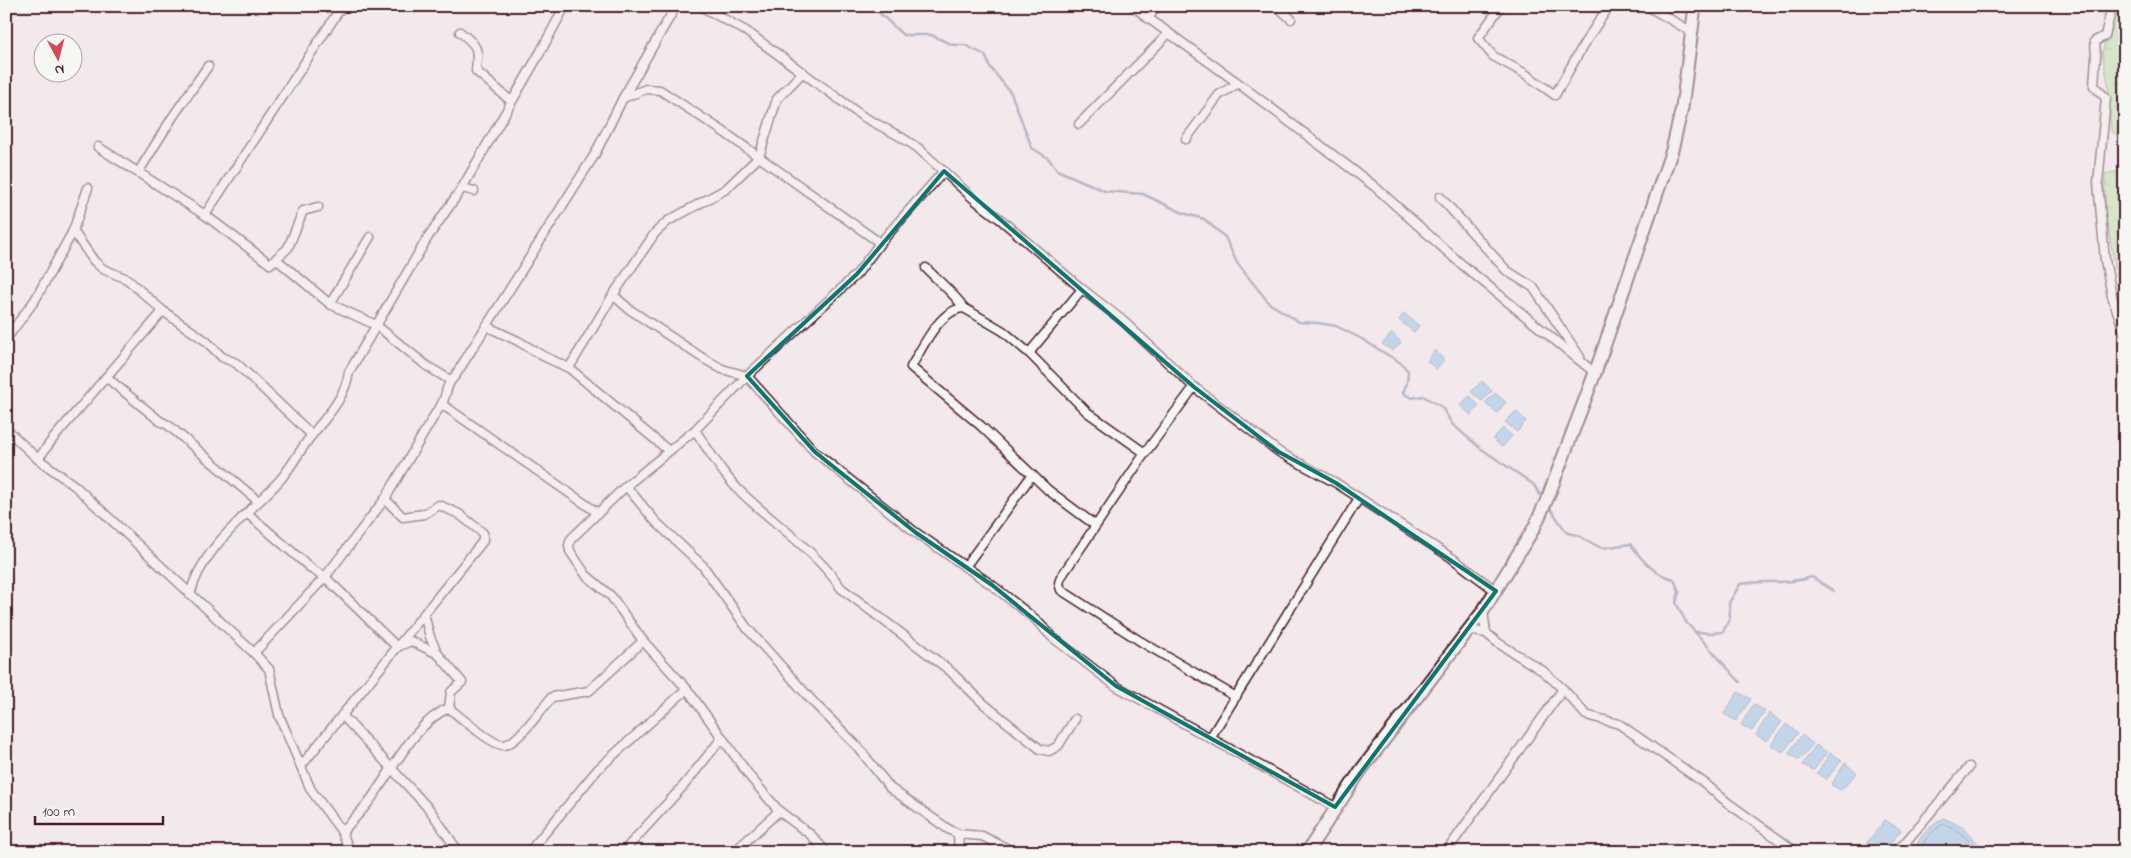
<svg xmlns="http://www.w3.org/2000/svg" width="2131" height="858" font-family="'Indie Flower',sans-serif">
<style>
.forest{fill:url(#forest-crowns);stroke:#808266}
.water{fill:#89c0e7;stroke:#70809c}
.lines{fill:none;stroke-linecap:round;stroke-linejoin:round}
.shore{stroke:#635f76;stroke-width:1}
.stream{stroke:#70809c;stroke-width:2.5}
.minor-casing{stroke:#4a1f2b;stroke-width:11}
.secondary-casing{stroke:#4a1f2b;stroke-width:15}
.minor{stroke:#f6f6f2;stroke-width:8}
.secondary{stroke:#f6f6f2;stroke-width:11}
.marked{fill:none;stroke:#0f766e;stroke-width:4;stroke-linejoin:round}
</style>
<defs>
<pattern id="forest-crowns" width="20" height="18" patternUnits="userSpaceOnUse" patternTransform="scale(1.25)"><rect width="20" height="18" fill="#b6e4a2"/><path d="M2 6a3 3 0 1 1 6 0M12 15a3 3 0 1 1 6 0" fill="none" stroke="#9ec38c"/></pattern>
</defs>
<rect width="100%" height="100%" fill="#f3e8eb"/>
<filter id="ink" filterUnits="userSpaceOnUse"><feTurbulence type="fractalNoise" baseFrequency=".02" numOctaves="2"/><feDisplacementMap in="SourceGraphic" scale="10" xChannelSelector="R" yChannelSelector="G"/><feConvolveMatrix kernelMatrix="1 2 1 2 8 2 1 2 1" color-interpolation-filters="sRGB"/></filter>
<g filter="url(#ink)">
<g class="forest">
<polygon points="2117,6 2125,6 2125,146 2119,135 2111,132 2108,83 2102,52"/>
<polygon points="2125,163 2125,319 2105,212 2105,174 2120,171"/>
</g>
<g class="water">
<polygon points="1404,313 1419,326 1414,332 1399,320"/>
<polygon points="1392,333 1401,342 1393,351 1382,344"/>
<polygon points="1435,350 1444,360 1436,369 1427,361"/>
<polygon points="1482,381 1492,391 1482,401 1471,392"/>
<polygon points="1495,393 1506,402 1497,413 1485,403"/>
<polygon points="1470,396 1479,406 1471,415 1460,405"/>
<polygon points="1516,411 1526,421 1517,432 1505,422"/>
<polygon points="1503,428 1512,436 1502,447 1493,439"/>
<polygon points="1738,692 1751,699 1736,721 1724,714"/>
<polygon points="1753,704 1765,711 1752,731 1741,725"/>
<polygon points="1769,713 1782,722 1767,741 1756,735"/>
<polygon points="1786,724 1798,733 1783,752 1771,745"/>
<polygon points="1802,735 1813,744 1799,760 1788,753"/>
<polygon points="1816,745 1827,752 1814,770 1802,765"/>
<polygon points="1830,753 1842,760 1826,780 1817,773"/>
<polygon points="1845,763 1857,773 1841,790 1831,785"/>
<path d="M1943 818 1963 827 1981 847 1978 852H1961L1945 845 1944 852H1916C1916 836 1932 826 1943 818Z"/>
<polygon points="1885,820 1901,830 1885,850 1866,844"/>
</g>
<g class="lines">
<path class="shore" d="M1921 852C1923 839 1933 830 1944 824 1954 828 1974 840 1974 852"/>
<g class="stream">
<polyline points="872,6 903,35 931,35 953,45 965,45 985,55 990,67 1011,93 1032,148 1048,158 1057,170 1105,191 1143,194 1183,213 1204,219 1225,237 1237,263 1269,303 1299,322 1318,323 1336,326 1360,338 1401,363 1408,371 1407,383 1403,393 1412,398 1423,396 1442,407 1452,424 1480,448 1533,484 1543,499"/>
<path d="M1548 505 1567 533 1577 535 1601 548 1631 544C1641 560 1654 575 1674 579L1679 592 1676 603 1686 622 1740 682"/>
<path d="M1696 632 1713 633 1723 632 1730 618 1729 603 1740 584C1764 580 1788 585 1812 577L1834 591"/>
</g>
<defs>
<g id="minor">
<polyline points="700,6 746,31 862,116 901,137 918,148 975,200 1000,219 1082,289 1122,320 1194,387 1279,452 1336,483 1452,558 1496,591"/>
<polyline points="1133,6 1148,18"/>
<polyline points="1157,6 1148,18 1238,83 1374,186 1459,262 1595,373"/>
<polyline points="1277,6 1291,19"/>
<polyline points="1501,6 1478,38 1493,56 1524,73 1555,95 1584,44 1609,6"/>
<polyline points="1647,6 1692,32"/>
<polyline points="2112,6 2105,36 2095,41 2096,56 2094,86 2106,98 2098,183 2105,260 2112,296 2125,334"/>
<path d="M460 32C479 47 478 48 476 71L511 101"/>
<polyline points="623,98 646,89 660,90 721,130 880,243"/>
<polyline points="1079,124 1168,34"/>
<polyline points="1186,139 1219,95 1238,83"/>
<polyline points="98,147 205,215 270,264 288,248 303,211 318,207"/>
<polyline points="139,171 172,118 208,66"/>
<polyline points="462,188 474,191"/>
<polyline points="1440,197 1507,271 1533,287 1580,357"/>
<polyline points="205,215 342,6"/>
<polyline points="73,231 94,261 103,269 127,279 163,311 206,341 222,357 236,363 312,435"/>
<polyline points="276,259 330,304 376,325 427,366 450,380"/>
<path d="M926 268C939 282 953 292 964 308"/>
<polyline points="613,295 629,309 701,357 722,369 747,376 815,452 915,532 992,585 1035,619 1052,637 1116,686 1335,807"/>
<polyline points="330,304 370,237"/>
<polyline points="486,326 518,341 543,356 569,368 669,451"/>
<polyline points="6,339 35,300 73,231 88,188"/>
<polyline points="1029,353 1082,289"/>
<polyline points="569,368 613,295 655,233 668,221 726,189 759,157 777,99 803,72"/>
<polyline points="106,377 160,421 168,425 258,501"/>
<polyline points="1194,387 1145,453 1061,577 1059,583 1061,590 1140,641 1236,697"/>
<polyline points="443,405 598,513"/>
<polyline points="6,429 38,459 75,486 254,653 269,669 279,715 311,790 342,832 350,852"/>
<path d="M695 430C710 452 724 477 744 495 776 525 816 551 841 588L948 669 984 704 1040 749 1049 751 1058 746 1075 719"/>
<polyline points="38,459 52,440 163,311"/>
<polyline points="626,486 656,522 703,566 747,628 815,704 858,747 890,788 948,829 958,834 982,836 1014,852"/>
<polyline points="247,513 313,570 325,577 397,647 411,641 438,654 462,682 451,692 449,708"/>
<path d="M1095 525 1048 490 981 426 911 367C922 348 940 309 964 308L1003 331 1029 353 1087 412 1145 453"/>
<polyline points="965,567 1032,475"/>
<path d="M190 595C201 548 249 514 280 480 292 466 300 450 311 436 327 416 345 398 349 372L428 237 462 188 541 51 565 6"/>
<polyline points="1483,611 1486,633"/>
<polyline points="424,614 430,637 438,654"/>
<polyline points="1468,630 1486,633 1498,643 1543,671 1563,689 1586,715 1619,724 1703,782 1728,803 1796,852"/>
<path d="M254 653 325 577 385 499 437 411C448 400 444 384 455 376L595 154 623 98 676 6"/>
<polyline points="342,715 430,810 456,848 452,852"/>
<polyline points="1210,738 1359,498"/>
<polyline points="301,766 483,541 483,533 459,514 439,505 424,514 403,517 385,499"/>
<path d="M342 832C351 822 360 813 368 803 390 775 415 721 449 708 459 716 492 745 503 745 516 746 543 707 552 697L589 691 643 641"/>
<polyline points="958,834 959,852"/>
<polyline points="529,852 598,769 687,689"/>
<polyline points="623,852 685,784 722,738"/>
<polyline points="734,852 779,811"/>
<polyline points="826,852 811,835 779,811 751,778 687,689 643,641 611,596 586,575 570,551 569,545 571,539 626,486 695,430 747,376 857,274 880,243 944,171"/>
<polyline points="1446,852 1563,689"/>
<polyline points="1893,852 1904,844 1969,767"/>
</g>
<polyline id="secondary" points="1307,852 1361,770 1483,611 1534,528 1548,497 1595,373 1672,150 1682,108 1695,6"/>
</defs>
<use href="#minor" class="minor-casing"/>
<use href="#secondary" class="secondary-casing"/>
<use href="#minor" class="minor"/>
<use href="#secondary" class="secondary"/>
</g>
</g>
<path d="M0 0H2131V858H0ZM944 171 1194 387 1279 452 1336 483 1496 591 1335 807 1116 686 992 585 915 532 815 452 747 376 857 274Z" fill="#f3e8eb" fill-opacity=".55" fill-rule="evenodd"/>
<path class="marked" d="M944 171 1194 387 1279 452 1336 483 1496 591 1335 807 1116 686 992 585 915 532 815 452 747 376 857 274Z"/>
<rect width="2131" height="858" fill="none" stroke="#f6f6f2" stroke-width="25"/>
<rect x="12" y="12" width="2106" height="833" fill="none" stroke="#4a1f2b" stroke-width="2" filter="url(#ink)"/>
<g transform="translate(58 58) rotate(173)"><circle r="24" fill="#f6f6f2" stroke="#b1a0a2"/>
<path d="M0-4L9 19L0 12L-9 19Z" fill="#d1495b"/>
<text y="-8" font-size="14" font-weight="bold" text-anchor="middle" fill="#4a1f2b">N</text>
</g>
<path d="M35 816v8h128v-8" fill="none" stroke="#4a1f2b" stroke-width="2.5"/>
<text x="42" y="816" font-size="15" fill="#4a1f2b" stroke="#f6f6f2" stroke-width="4" paint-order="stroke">100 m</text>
</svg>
